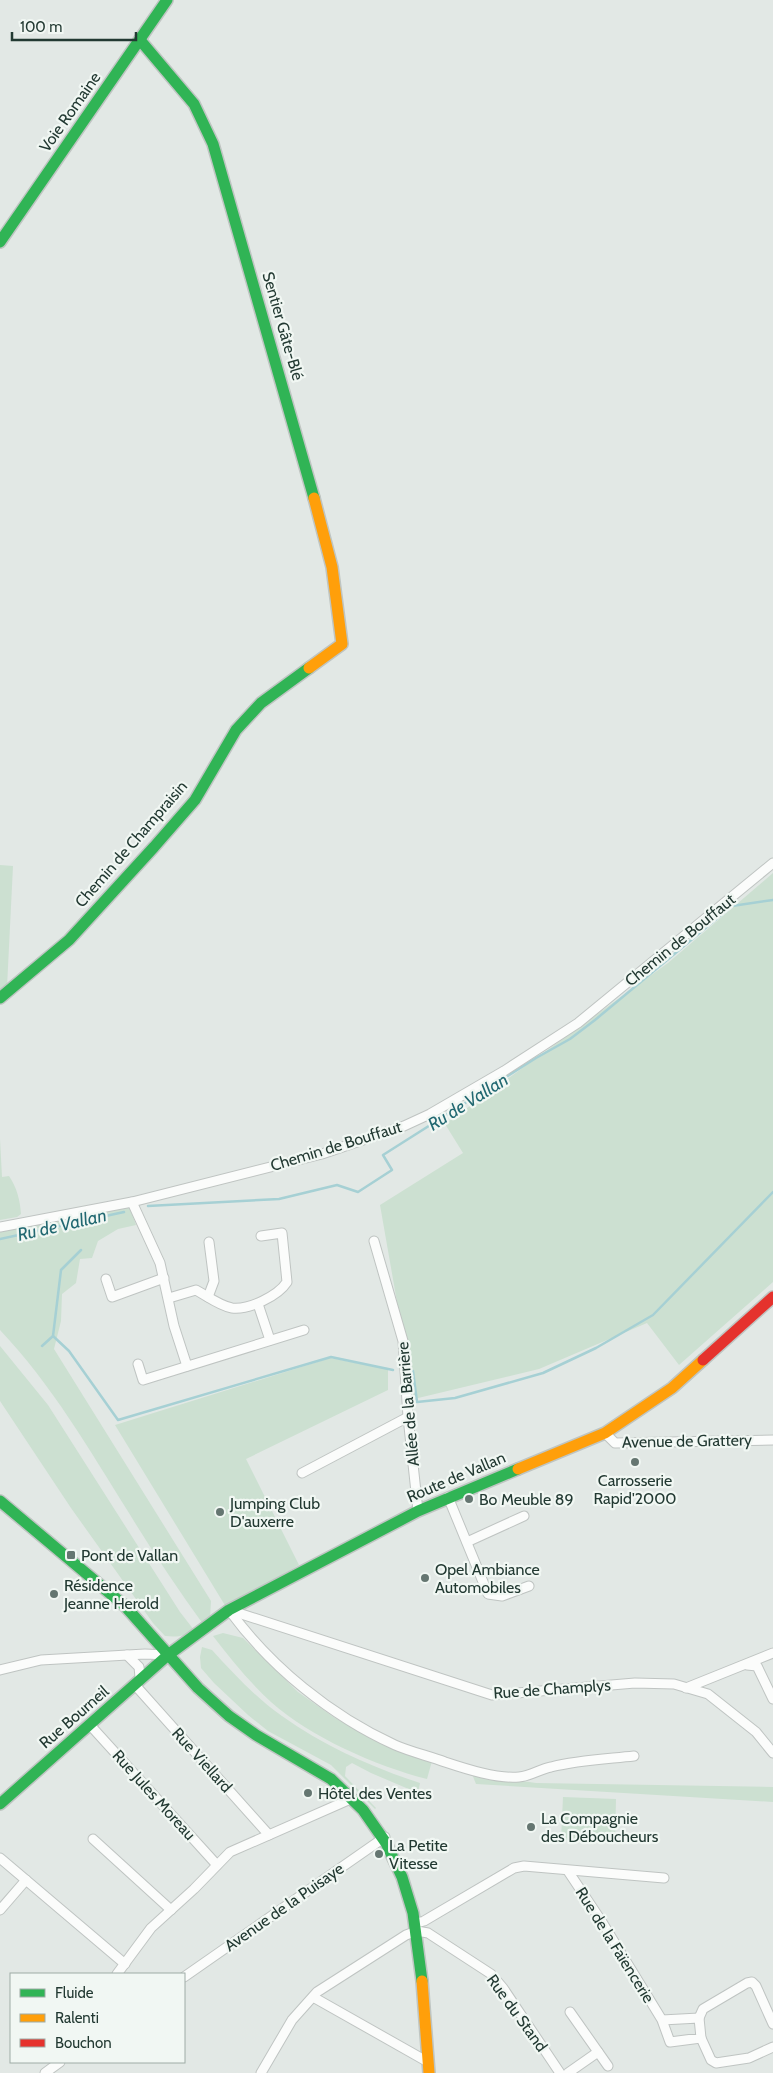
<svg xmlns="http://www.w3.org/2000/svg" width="773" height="2073" font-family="Cabin,sans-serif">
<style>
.green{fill:#cce0d1}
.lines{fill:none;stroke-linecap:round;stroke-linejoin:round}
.stream{stroke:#a6d0d4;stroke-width:2.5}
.street-casing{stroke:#bfc4c2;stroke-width:11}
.fast-casing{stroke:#bfc5c2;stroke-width:14}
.slow-casing{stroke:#bfc5c2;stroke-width:14}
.jam-casing{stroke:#bfc5c2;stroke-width:14}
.street{stroke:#fbfcfb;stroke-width:9}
.fast{stroke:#30b455;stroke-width:11}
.slow{stroke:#ff9f0a;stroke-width:11}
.jam{stroke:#e5322d;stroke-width:11}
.poi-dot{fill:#657671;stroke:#f1f7f3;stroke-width:2}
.labels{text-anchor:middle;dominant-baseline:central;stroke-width:4.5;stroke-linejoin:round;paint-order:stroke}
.street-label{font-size:16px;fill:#223932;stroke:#f1f7f3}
.poi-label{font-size:16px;fill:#223932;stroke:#f1f7f3;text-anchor:start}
.water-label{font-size:18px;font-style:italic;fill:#216871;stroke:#f1f7f3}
</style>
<rect width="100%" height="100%" fill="#e2e8e5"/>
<g class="green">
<polygon points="0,865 13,866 7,987 0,992"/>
<polygon points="773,873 773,1282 679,1365 647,1323 539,1369 414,1399 380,1205 463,1153 445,1124 668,963"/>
<path d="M0 1139 2 1177 9 1176C17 1188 20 1200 21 1214L17 1217 0 1220Z"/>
<path d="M130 1207 136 1225 118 1229 98 1241 92 1258 80 1259 76 1283 62 1294 61 1321 54 1349 211 1601 210 1618 203 1624C177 1588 152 1551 129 1513 89 1449 52 1385 0 1330V1231Z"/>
<path d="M0 1346 48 1405 180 1612 194 1630C184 1637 176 1637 165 1636L153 1623 71 1508 0 1401Z"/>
<polygon points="330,1358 388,1369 388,1390 246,1459 299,1565 226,1607 115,1425"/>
<path d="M223 1633 243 1638 298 1692 335 1718 397 1751 432 1761 427 1779C376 1766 310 1737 271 1702 249 1682 231 1659 213 1636Z"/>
<path d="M202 1647 212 1650C233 1673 256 1698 282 1716 324 1746 371 1767 420 1783L418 1793 371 1773 352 1763 346 1767 345 1776 376 1808 375 1809 331 1765 268 1731 248 1715 214 1683 201 1668 200 1657Z"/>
<polygon points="472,1774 536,1783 773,1787 773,1802 476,1784"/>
<polygon points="563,1797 616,1799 615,1843 561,1840"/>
</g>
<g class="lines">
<g class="stream">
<polyline points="148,1206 279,1199 337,1185 358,1192 392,1170 383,1155 536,1058 570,1039 595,1020 732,906 773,900"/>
<polyline points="0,1239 124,1212"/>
<polyline points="53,1336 69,1351 118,1420 331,1357 393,1370"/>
<polyline points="42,1346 53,1336 61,1270 81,1250"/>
<polyline points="413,1371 417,1402 455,1398 543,1373 596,1348 653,1315 773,1192"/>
</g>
<defs>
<g id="street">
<polyline points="132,1202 160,1263 174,1326 187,1366"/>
<polyline points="0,1227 132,1202 322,1154 404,1126 430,1114 504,1071 578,1023 773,863"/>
<polyline points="374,1241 403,1341 408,1417 418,1511"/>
<polyline points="106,1279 112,1297 164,1278"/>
<polyline points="208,1297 214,1281 209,1242"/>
<path d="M169 1298 196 1290C207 1296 220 1306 232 1308 249 1310 278 1296 287 1282L282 1233 261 1236"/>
<polyline points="258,1304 270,1340"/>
<polyline points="138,1364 143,1380 304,1330"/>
<polyline points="605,1433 615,1443 773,1440"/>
<polyline points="302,1473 408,1417"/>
<polyline points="448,1497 488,1594 502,1596 529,1586"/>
<polyline points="467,1542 524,1516"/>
<polyline points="229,1610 492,1695 635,1683 674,1684 708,1694 756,1732 773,1753"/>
<path d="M229 1610C271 1667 331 1716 395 1745 411 1752 429 1756 445 1762 466 1769 497 1779 519 1777 531 1776 540 1769 551 1767 578 1760 606 1759 634 1756"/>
<polyline points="127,1655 139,1667 140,1677 142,1679"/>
<polyline points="747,1665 757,1666 773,1699"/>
<polyline points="0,1670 41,1660 145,1654 168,1655"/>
<polyline points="135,1685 269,1835"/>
<polyline points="686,1688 773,1653"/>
<polyline points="90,1725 217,1865"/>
<polyline points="93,1839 171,1910"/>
<polyline points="0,1858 125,1964"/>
<polyline points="568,1871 602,1922 662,2020 670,2042 701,2038 699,2018 662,2020"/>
<polyline points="0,1910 26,1880"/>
<polyline points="417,1923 424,1921 514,1868 524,1866 664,1878"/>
<polyline points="117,1974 151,1928 194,1889 230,1852 353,1798"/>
<polyline points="184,1977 385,1837"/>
<polyline points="313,1997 428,2062"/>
<polyline points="570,2012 608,2066"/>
<polyline points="699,2018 703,2009 747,1983 752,1982 756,1986 773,2024"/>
<polyline points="701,2038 711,2060 716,2063 749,2058 773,2047"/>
<polyline points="45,2073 60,2062"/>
<polyline points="261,2073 292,2020 317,1992 406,1935 417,1931 428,1933 491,1974 503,1988 560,2073"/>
<polyline points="568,2073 598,2052"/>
</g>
<g id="fast">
<polyline points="140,40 194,104 213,144 314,498"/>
<polyline points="0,242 167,0"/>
<polyline points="0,998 69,940 154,847 195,800 236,730 261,703 309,668"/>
<polyline points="0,1501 125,1606 198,1688 229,1716 256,1735 331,1779 363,1810 386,1843 402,1877 413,1913 422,1981"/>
<polyline points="0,1804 168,1655 229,1610 418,1511 518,1469"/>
</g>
<g id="slow">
<polyline points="309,668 342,644 332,567 314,498"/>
<polyline points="518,1469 605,1433 672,1388 703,1360"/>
<polyline points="422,1981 429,2073"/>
</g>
<polyline id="jam" points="703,1360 773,1297"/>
</defs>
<use href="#street" class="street-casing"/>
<use href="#fast" class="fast-casing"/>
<use href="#slow" class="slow-casing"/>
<use href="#jam" class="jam-casing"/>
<use href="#street" class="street"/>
<use href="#fast" class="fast"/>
<use href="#slow" class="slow"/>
<use href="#jam" class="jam"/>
</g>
<g class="poi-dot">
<circle cx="635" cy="1462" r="5"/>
<circle cx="469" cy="1499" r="5"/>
<circle cx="220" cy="1512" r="5"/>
<rect x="66" y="1550" width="10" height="10" rx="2.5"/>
<circle cx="425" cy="1578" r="5"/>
<circle cx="54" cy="1594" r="5"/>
<circle cx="308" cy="1793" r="5"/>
<circle cx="531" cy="1827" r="5"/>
<circle cx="379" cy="1854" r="5"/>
</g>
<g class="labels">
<g class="street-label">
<text transform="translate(70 112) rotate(-55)">Voie Romaine</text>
<text transform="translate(283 326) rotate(74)">Sentier Gâte-Blé</text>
<text transform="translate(131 844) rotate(-49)">Chemin de Champraisin</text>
<text transform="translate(680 940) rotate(-39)">Chemin de Bouffaut</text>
<text transform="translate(336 1146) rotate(-17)">Chemin de Bouffaut</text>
<text transform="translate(408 1404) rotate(-95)">Allée de la Barrière</text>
<text transform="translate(687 1441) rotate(-1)">Avenue de Grattery</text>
<text transform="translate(456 1477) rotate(-23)">Route de Vallan</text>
<text transform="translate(552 1689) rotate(-4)">Rue de Champlys</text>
<text transform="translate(74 1717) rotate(-41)">Rue Bourneil</text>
<text transform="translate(202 1760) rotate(48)">Rue Viellard</text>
<text transform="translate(154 1795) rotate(48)">Rue Jules Moreau</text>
<text transform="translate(284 1907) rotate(-35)">Avenue de la Puisaye</text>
<text transform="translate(615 1945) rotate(58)">Rue de la Faïencerie</text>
<text transform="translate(517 2013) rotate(54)">Rue du Stand</text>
</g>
<g class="poi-label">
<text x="635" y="1480" text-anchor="middle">Carrosserie<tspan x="635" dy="18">Rapid'2000</tspan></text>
<text x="479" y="1499">Bo Meuble 89</text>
<text x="230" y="1503">Jumping Club<tspan x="230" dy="18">D'auxerre</tspan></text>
<text x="81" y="1555">Pont de Vallan</text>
<text x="435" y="1569">Opel Ambiance<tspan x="435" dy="18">Automobiles</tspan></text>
<text x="64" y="1585">Résidence<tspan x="64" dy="18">Jeanne Herold</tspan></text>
<text x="318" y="1793">Hôtel des Ventes</text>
<text x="541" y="1818">La Compagnie<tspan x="541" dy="18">des Déboucheurs</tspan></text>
<text x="389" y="1845">La Petite<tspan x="389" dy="18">Vitesse</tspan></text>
</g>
<g class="water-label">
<text transform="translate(468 1102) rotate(-32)">Ru de Vallan</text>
<text transform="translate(62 1225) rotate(-13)">Ru de Vallan</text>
</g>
</g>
<rect x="10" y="1973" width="175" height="90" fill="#f1f7f3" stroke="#9eaba6"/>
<rect x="20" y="1989" width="25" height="8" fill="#30b455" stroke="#9eaba6"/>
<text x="55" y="1998" font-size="15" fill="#223932">Fluide</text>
<rect x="20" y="2014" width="25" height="8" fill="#ff9f0a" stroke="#9eaba6"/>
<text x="55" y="2023" font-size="15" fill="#223932">Ralenti</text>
<rect x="20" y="2039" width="25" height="8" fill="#e5322d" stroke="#9eaba6"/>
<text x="55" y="2048" font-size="15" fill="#223932">Bouchon</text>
<path d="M12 32v8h124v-8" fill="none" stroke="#223932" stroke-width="2.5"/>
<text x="20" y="32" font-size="15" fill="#223932" stroke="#f1f7f3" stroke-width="4" paint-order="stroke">100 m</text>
</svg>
